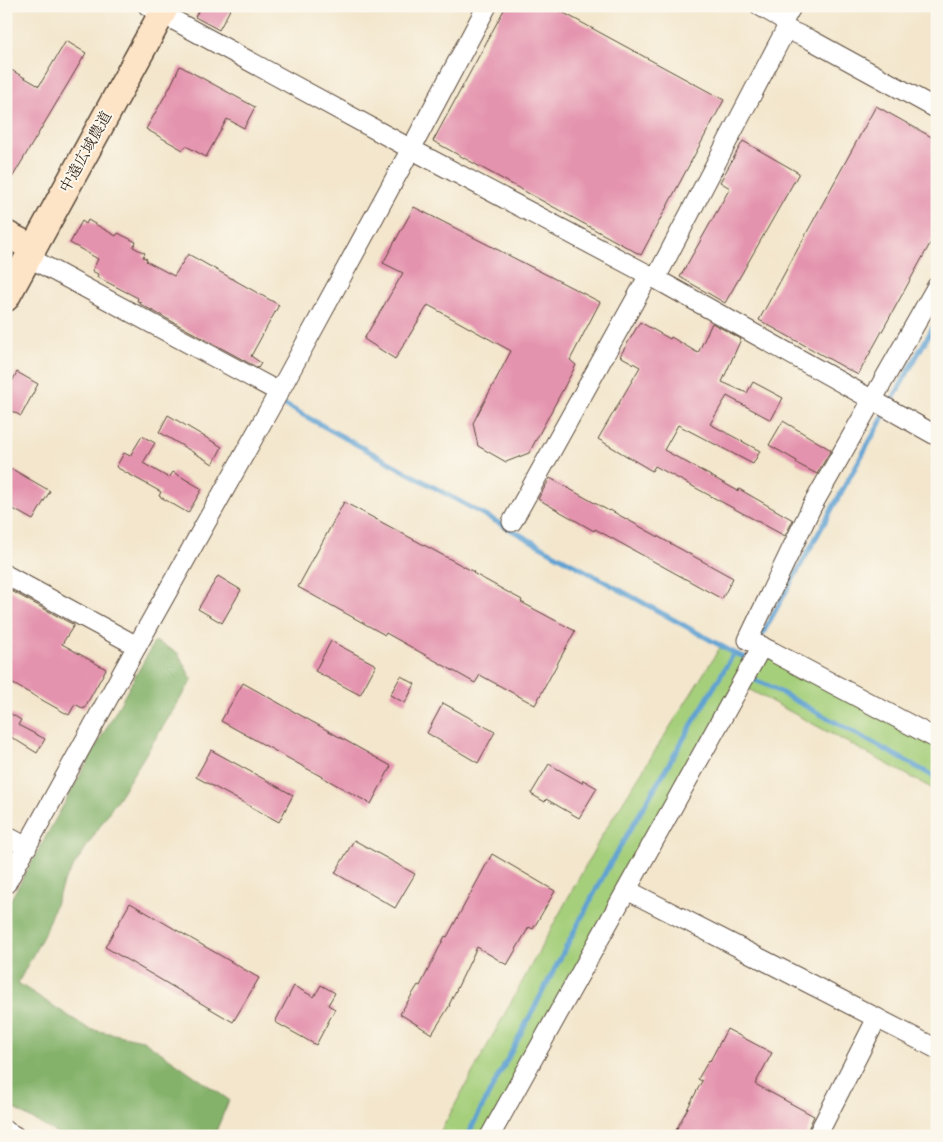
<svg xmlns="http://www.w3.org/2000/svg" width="943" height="1142" font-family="'IM FELL Double Pica','Noto Serif JP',serif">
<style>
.green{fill:#a6cf7b;stroke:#707c4c}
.forest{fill:#84b26b;stroke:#606e44}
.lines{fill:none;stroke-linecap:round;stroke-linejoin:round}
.stream{stroke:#5fa1d2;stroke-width:5}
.building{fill:#e493ae}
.street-casing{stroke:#574638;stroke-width:21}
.secondary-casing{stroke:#574638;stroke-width:29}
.street{stroke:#fff;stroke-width:19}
.secondary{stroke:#fee4c6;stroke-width:26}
.labels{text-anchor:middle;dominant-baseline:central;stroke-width:4;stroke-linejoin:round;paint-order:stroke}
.street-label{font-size:15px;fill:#3b2a1e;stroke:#fbf7ec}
</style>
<rect width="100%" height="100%" fill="#fbf7ec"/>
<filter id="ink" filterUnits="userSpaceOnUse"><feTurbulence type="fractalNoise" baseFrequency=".02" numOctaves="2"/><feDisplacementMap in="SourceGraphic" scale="10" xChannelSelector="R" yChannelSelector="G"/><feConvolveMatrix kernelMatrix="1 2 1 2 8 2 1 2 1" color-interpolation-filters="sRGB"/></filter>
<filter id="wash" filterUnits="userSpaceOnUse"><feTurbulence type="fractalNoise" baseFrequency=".0096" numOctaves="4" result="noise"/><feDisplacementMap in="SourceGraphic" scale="20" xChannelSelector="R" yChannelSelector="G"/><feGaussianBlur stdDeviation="1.12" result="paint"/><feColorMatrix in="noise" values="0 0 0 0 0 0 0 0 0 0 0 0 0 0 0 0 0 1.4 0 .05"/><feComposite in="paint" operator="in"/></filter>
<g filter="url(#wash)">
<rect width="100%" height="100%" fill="#f3e6cc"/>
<g class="green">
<polygon points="721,646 749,659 484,1136 438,1136 604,832"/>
<polygon points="760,651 937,738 937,791 741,685"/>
</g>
<polygon class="forest" points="155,641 178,653 192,680 122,792 63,883 44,934 18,983 89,1029 143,1040 229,1100 214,1136 63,1136 44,1126 6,1104 6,908"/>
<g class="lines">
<g class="stream">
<polyline points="6,252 18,258"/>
<polyline points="278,401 734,653 749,659"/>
<polyline points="890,404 937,320"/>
<polyline points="759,640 886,412"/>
<polyline points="750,676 750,678 767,685 937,778"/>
<polyline points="467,1136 607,869 734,653"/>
</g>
</g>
<g id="blocks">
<g class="building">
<polygon points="201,6 232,6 219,30 195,17"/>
<polygon points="506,6 551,6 724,100 641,255 433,141"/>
<polygon points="66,41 86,53 6,188 6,67 39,86"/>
<polygon points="180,66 255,107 244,128 227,119 206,157 186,146 183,150 146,129 170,87"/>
<polygon points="876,106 937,140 937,231 858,375 759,320"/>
<polygon points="743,141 799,173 725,303 680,277 730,188 720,182"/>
<polygon points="414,207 600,302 570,360 576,365 529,453 506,462 478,446 473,423 511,351 428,305 395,359 364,339 403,273 383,263"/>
<polygon points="88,220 116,236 118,233 136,242 133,247 145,253 143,257 147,259 146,261 174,276 188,254 279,305 251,356 261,363 258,368 140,304 141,302 137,301 138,298 97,277 98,274 92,271 98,259 70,243 82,221 86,224"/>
<polygon points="640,322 670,339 671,337 698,353 712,323 741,339 722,382 747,393 753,382 783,398 771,420 727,396 710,424 760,451 753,464 678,425 664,450 738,491 739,489 793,520 785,536 655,466 652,471 598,439 640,367 620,356"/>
<polygon points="17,372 38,384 21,416 6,408 6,393"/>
<polygon points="168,415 222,447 213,464 159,432"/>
<polygon points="783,421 831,450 817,474 796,463 797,461 769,445"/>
<polygon points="142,436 155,443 143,463 169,478 173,472 202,489 188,513 159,496 161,492 116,467 124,453 130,456"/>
<polygon points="12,469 50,491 33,520 6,505 6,478"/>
<polygon points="550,478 609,511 610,510 666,541 733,578 722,599 595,529 594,531 538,499"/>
<polygon points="344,502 474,572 473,573 522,600 521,602 575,631 535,705 480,675 475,683 386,633 385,635 298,587"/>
<polygon points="218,576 241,590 222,623 198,609"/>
<polygon points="6,588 74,625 62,644 106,669 84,709 75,704 69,715 6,680"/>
<polygon points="331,641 376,665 360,695 315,671"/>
<polygon points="401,676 415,684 405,703 390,695"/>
<polygon points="243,683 391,766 371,804 221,721"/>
<polygon points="443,703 495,732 478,763 427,733"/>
<polygon points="6,711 21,720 18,725 45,739 37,753 11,737 6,745"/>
<polygon points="211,750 293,795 279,822 196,777"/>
<polygon points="549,764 582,783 583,780 597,788 579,818 546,799 545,802 531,794"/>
<polygon points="354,840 415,874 395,908 335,873"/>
<polygon points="492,854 555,891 533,929 529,927 507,965 477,947 449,1005 450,1005 432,1034 400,1014 418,985 420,986 445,936 447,937"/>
<polygon points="130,903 259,978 233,1022 105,947"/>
<polygon points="321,985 335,993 328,1005 335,1009 316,1045 275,1022 294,986 314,997"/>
<polygon points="727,1029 772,1053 755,1084 814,1116 805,1136 673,1136 702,1081 698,1079 709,1060 710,1061"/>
</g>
</g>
</g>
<g filter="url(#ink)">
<use href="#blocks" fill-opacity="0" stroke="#574638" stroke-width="1"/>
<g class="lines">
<defs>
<g id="street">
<polyline points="148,6 411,149 649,275"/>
<polyline points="760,6 784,20"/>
<polyline points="786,29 811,40 937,109"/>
<polyline points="28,257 279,392"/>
<polyline points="656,278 786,29 784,20 792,6"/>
<polyline points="937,286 812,506 748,640 773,652 937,739"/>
<polyline points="512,522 649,275 937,436"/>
<polyline points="6,575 137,646"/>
<polyline points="6,836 27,847"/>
<polyline points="6,884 137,646 279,392 411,149 487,6"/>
<polyline points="627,890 937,1049"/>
<polyline points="6,1131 15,1136"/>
<polyline points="490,1136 762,646"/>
<polyline points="817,1136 877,1018"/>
</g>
<g id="secondary">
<polyline points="6,234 33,248"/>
<polyline points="6,298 166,6"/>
</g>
</defs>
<use href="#street" class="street-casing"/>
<use href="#secondary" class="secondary-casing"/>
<use href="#street" class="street"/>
<use href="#secondary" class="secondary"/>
</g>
</g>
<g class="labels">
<g class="street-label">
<text transform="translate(86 152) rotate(-61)">中遠広域農道</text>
</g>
</g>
<rect width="943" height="1142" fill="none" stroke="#fbf7ec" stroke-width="25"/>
</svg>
